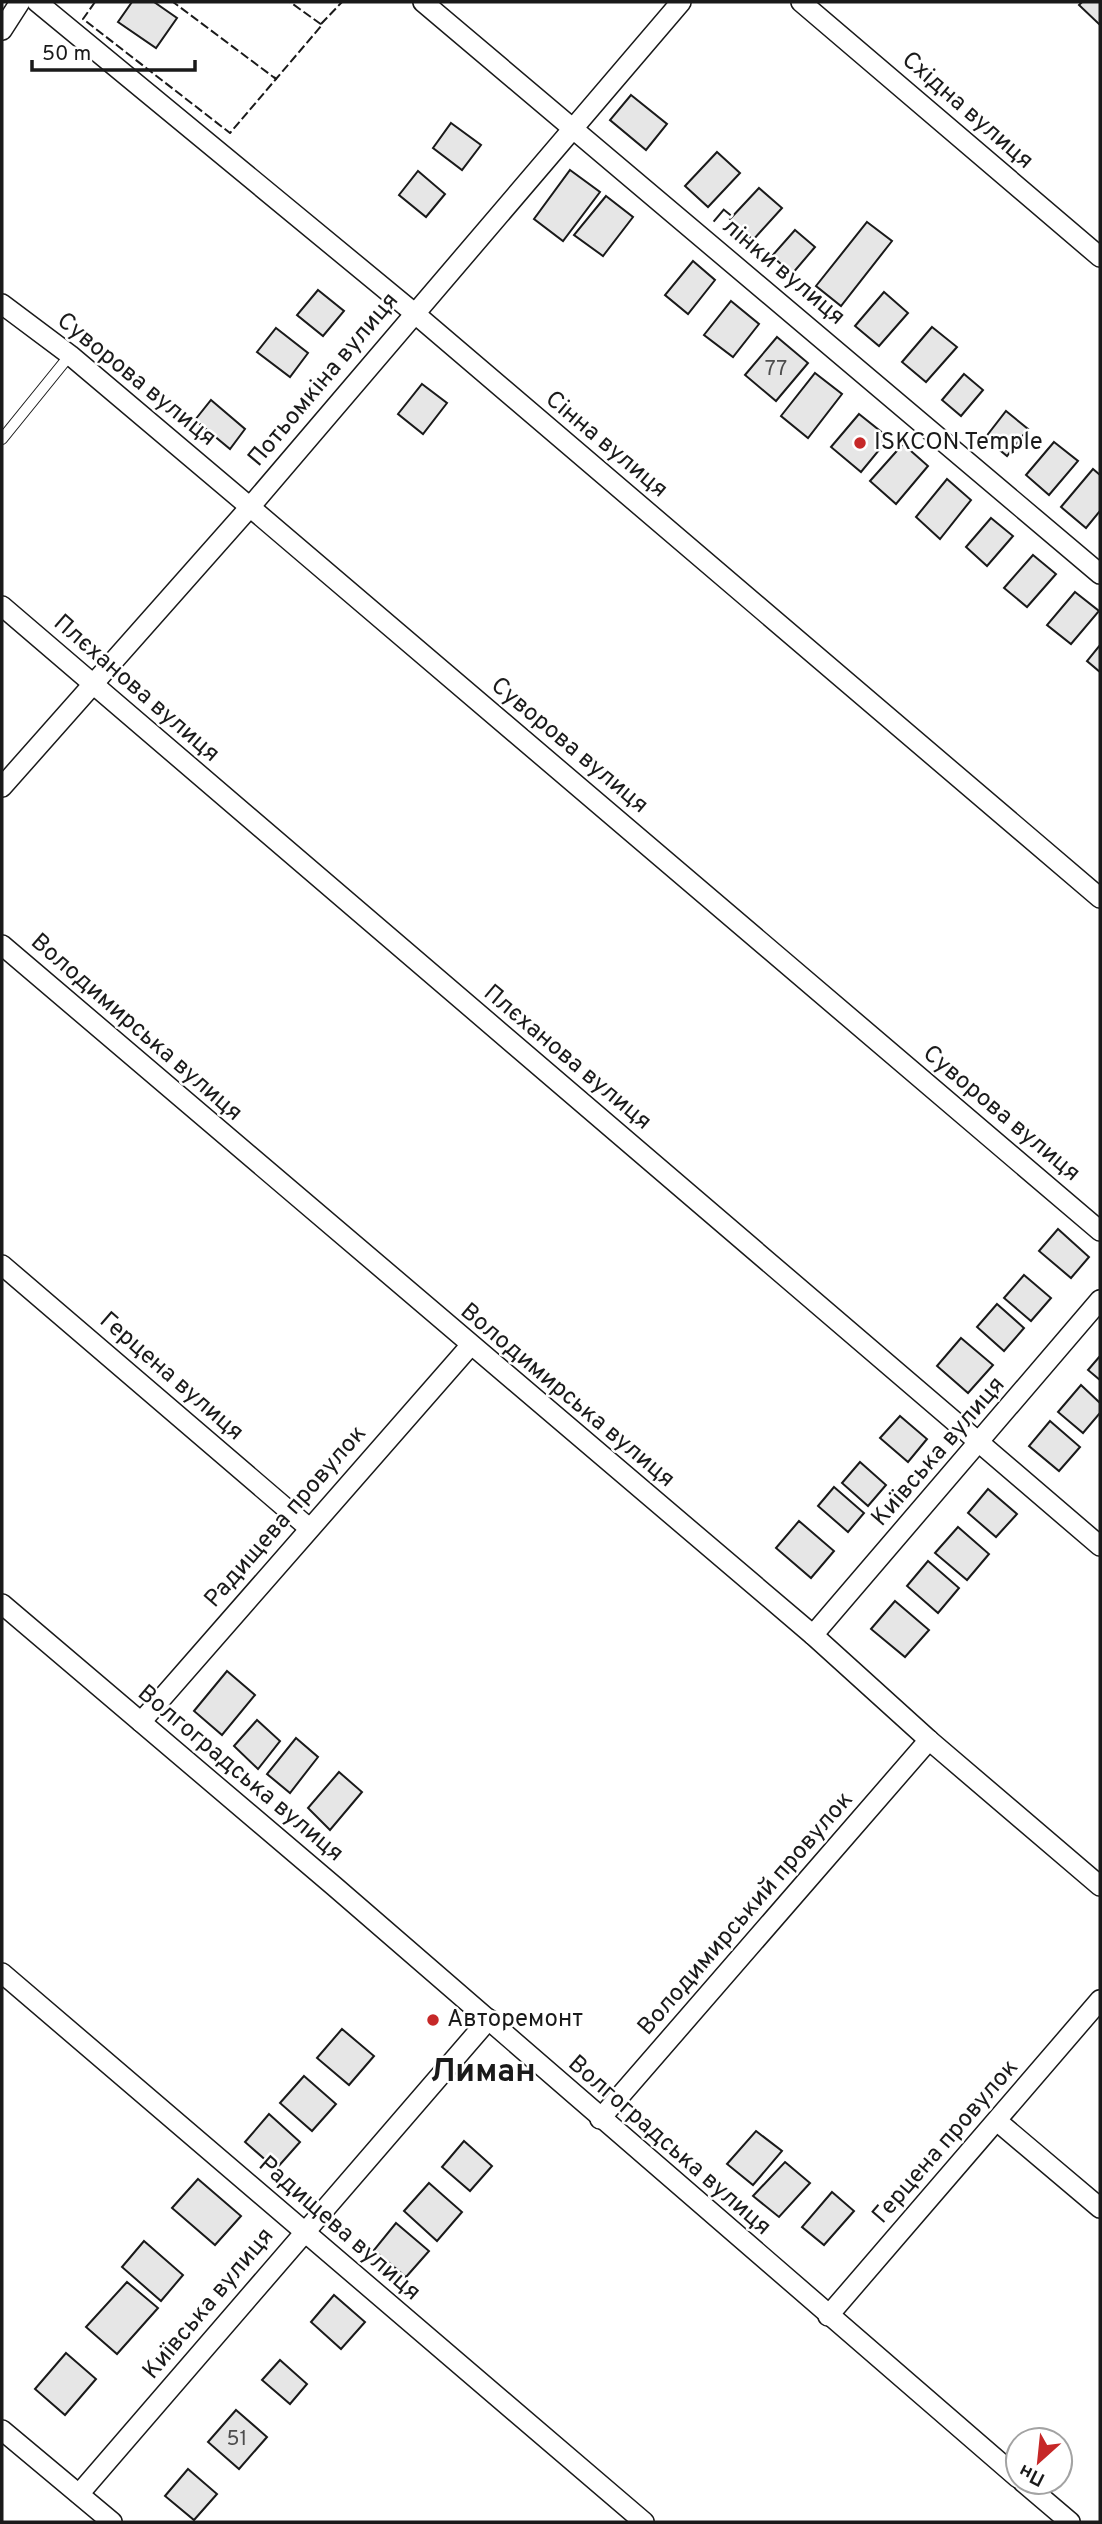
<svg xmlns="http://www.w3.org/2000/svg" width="1102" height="2524" font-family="Overpass,sans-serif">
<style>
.building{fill:#e6e6e6;stroke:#1a1a1a;stroke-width:2}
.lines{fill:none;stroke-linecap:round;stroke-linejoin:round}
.service-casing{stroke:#1a1a1a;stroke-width:12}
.minor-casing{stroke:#1a1a1a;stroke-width:22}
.service{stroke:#fff;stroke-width:10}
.minor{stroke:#fff;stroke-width:19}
.fence{stroke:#1a1a1a;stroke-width:2;stroke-dasharray:9 3.5;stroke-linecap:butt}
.poi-dot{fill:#c62828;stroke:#fff;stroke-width:2.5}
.labels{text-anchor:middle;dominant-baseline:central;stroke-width:5;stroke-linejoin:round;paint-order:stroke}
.number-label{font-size:21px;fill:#4d4d4d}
.street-label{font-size:24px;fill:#1a1a1a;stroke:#fff}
.poi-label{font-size:24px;fill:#1a1a1a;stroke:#fff;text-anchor:start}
.district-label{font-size:32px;font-weight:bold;fill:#1a1a1a;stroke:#fff}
</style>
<rect width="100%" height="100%" fill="#fff"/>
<g class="building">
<polygon points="132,2 154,2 177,18 156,48 118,22"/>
<polygon points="1082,2 1100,2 1100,25 1079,5"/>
<polygon points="631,95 667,124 646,150 610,120"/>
<polygon points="451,123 481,145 462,170 433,148"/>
<polygon points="717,152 740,173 708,207 685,186"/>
<polygon points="570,170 600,192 563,241 534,219"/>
<polygon points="418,171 445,194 426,217 399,195"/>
<polygon points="759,188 782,208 753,240 730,219"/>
<polygon points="606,196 633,217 603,256 574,235"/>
<polygon points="867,222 892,241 841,306 816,286"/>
<polygon points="795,230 815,247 792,274 772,256"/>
<polygon points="693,261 715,280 688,314 665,295"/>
<polygon points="318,290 344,311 323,336 297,315"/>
<polygon points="884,292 908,313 879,346 855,326"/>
<polygon points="731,301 759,324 733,357 704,335"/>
<polygon points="932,327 957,347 926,382 902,362"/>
<polygon points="276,328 308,353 290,377 257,352"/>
<polygon points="777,337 808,363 776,401 745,375"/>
<polygon points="815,373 842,394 808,438 781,416"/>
<polygon points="964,374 983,390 961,416 942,400"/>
<polygon points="422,384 447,403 423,434 398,414"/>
<polygon points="211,400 245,429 230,449 195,420"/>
<polygon points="1006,411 1028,429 1007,456 985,438"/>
<polygon points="859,414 889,438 861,472 831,447"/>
<polygon points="1054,442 1078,461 1049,495 1026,475"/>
<polygon points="903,444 928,466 896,504 870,481"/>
<polygon points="1093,469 1100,475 1100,511 1086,528 1061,507"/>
<polygon points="947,479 971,500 940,539 916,517"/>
<polygon points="991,518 1013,536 987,566 966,547"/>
<polygon points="1033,555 1056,574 1027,607 1004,588"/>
<polygon points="1075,592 1099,611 1071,644 1047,625"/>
<polygon points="1100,645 1100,672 1087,661"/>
<polygon points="1058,1229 1089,1257 1071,1278 1039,1251"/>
<polygon points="1024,1275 1051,1298 1031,1321 1004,1298"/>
<polygon points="997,1304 1024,1328 1004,1351 977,1327"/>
<polygon points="961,1338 993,1365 968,1393 937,1366"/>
<polygon points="1100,1356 1100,1380 1088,1370"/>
<polygon points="1081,1385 1100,1403 1100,1413 1083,1433 1058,1412"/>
<polygon points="900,1416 927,1439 908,1462 880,1438"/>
<polygon points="1050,1421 1080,1447 1059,1471 1029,1446"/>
<polygon points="860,1462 886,1485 868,1506 842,1483"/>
<polygon points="834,1487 864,1513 848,1532 818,1506"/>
<polygon points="988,1489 1017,1514 996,1537 968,1513"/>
<polygon points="799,1521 834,1551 811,1578 776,1548"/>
<polygon points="958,1527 989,1554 967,1580 935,1553"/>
<polygon points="928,1561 959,1588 938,1613 907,1586"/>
<polygon points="895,1601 929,1630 905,1657 871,1629"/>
<polygon points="227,1671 255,1695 222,1735 194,1711"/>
<polygon points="257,1720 280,1741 258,1769 234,1746"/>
<polygon points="296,1738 318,1757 290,1793 267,1774"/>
<polygon points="339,1772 362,1792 330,1830 308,1808"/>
<polygon points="342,2029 374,2056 349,2085 317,2058"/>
<polygon points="304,2076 336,2104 312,2131 280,2103"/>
<polygon points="269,2114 300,2142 276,2169 245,2142"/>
<polygon points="756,2131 782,2151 753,2185 727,2164"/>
<polygon points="464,2141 492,2166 470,2191 442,2167"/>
<polygon points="785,2162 810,2183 779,2217 753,2196"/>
<polygon points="198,2179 241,2216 215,2245 172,2208"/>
<polygon points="429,2183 462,2212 437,2241 404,2211"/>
<polygon points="832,2192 854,2211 824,2245 802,2227"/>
<polygon points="396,2223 429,2251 406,2277 374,2250"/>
<polygon points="144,2241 183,2275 161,2301 122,2267"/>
<polygon points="127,2282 158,2308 117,2354 86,2327"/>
<polygon points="334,2295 365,2322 341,2349 311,2322"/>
<polygon points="66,2353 96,2379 65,2415 35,2389"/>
<polygon points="280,2360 307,2384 290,2404 262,2380"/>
<polygon points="236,2410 267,2437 239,2469 208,2442"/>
<polygon points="188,2469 217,2494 194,2520 165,2496"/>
</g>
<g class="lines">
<defs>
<polyline id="service" points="2,439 70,355"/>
<g id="minor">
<polyline points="37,2 413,312 1100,898"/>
<polyline points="423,2 1100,574"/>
<polyline points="801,2 1100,257"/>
<polyline points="2,30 20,2"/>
<polyline points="2,304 70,355 250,507 1100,1231"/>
<polyline points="2,606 1100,1546"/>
<polyline points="2,787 250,507 681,2"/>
<polyline points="2,945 813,1635 929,1740 1100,1886"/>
<polyline points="2,1265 309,1528"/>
<polyline points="2,1604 334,1886 1018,2478"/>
<polyline points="813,1635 1100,1300"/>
<polyline points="141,1722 470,1346"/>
<polyline points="2,1973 644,2522"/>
<polyline points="600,2119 929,1740"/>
<polyline points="997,2121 1100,2208"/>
<polyline points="828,2316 1100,2000"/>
<polyline points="2,2430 112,2522"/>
<polyline points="1023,2482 1070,2522"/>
<polyline points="79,2494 489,2019"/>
</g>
</defs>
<use href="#service" class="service-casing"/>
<use href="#minor" class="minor-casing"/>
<use href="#service" class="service"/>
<use href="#minor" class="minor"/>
<g class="fence">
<polyline points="95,2 83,19 230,133 276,79 173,2"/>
<polyline points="321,24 342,2"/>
<polyline points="274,77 276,79 322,25 290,2"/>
</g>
</g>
<g class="poi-dot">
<circle cx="860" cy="443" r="7"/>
<circle cx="433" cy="2020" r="7"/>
</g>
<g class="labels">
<g class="number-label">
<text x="776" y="369">77</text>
<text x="237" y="2439">51</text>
</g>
<g class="street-label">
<text transform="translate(967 111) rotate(41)">Східна вулиця</text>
<text transform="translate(778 268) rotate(40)">Глінки вулиця</text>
<text transform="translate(136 380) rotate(39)">Суворова вулиця</text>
<text transform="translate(324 380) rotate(-50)">Потьомкіна вулиця</text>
<text transform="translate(606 445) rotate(40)">Сінна вулиця</text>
<text transform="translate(136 689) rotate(41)">Плєханова вулиця</text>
<text transform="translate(569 746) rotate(40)">Суворова вулиця</text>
<text transform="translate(136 1028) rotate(41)">Володимирська вулиця</text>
<text transform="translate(567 1058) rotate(40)">Плєханова вулиця</text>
<text transform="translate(1001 1114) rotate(40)">Суворова вулиця</text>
<text transform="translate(171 1377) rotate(41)">Герцена вулиця</text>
<text transform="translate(567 1396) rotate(40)">Володимирська вулиця</text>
<text transform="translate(939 1452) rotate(-49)">Київська вулиця</text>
<text transform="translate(286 1517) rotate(-49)">Радищева провулок</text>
<text transform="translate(240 1774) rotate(40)">Волгоградська вулиця</text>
<text transform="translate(746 1914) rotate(-49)">Володимирський провулок</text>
<text transform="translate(946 2142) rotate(-49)">Герцена провулок</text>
<text transform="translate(669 2146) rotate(41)">Волгоградська вулиця</text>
<text transform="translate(339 2229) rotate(41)">Радищева вулиця</text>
<text transform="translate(209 2304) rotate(-50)">Київська вулиця</text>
</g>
<g class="poi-label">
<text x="874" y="443">ISKCON Temple</text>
<text x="447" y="2020">Авторемонт</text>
</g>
<g class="district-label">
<text x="483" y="2073">Лиман</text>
</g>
</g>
<rect width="1102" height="2524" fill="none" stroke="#1a1a1a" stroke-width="7"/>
<g transform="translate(1039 2461) rotate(207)"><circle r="33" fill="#ffffff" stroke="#a3a3a3" stroke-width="2"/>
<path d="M0-5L12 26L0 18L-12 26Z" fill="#c62828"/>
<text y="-10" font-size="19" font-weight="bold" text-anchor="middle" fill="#1a1a1a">Пн</text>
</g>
<path d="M32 60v10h163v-10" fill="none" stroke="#1a1a1a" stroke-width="3.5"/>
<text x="42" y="60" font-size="21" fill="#1a1a1a" stroke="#ffffff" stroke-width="5" paint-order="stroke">50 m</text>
</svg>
